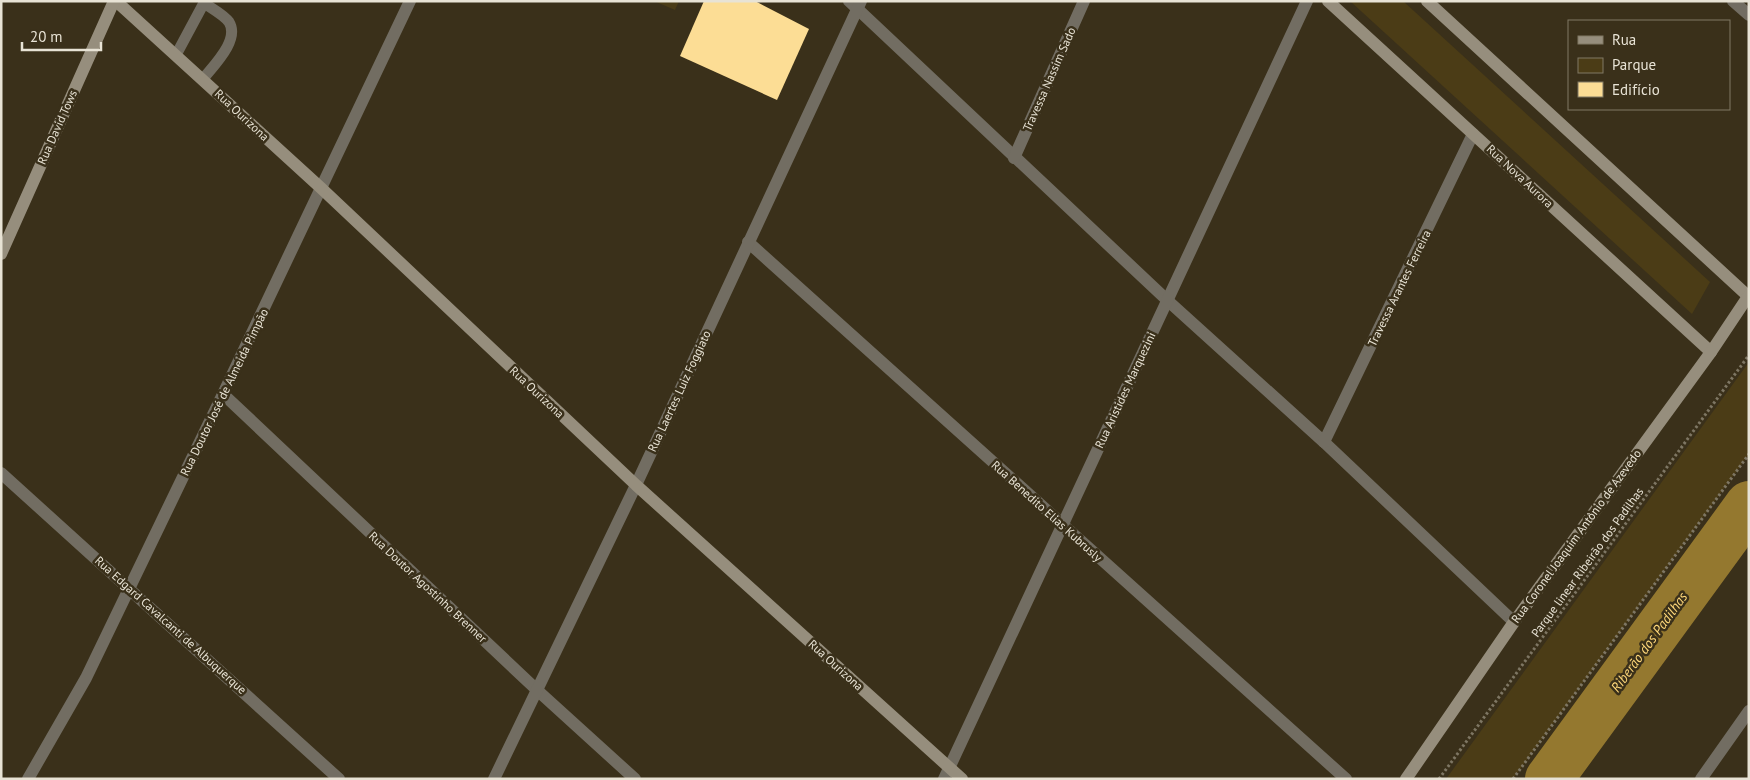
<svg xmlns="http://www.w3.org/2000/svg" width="1750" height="780" font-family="'PT Sans',sans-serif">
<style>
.green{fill:#4b3c16}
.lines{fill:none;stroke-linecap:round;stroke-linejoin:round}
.river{stroke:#94782f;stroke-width:48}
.building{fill:#fcdd95}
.path{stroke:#7e7663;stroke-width:3;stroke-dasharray:2.5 2.5;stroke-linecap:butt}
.lane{stroke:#726d62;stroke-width:11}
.street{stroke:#726d62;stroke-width:12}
.secondary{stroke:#968e7d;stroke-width:12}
.labels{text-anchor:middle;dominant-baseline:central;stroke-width:5;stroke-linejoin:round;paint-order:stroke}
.street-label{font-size:12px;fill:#e8e3d5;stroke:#3a301a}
.water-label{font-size:14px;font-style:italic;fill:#ffd87a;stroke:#3a301a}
</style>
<rect width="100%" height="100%" fill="#3a301a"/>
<g class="green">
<polygon points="654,1 679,1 675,10"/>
<polygon points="1350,1 1403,1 1710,282 1692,314"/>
<polygon points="1749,362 1749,454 1513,779 1446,779"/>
</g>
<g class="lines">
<polyline class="river" points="1549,779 1749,505"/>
</g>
<polygon class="building" points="704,1 755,1 809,29 777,100 680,56"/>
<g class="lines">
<g class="path">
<polyline points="1439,779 1749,355"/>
<polyline points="1513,779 1749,454"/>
</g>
<g class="lane">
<polyline points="176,55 205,1"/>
<path d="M203 79C214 65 240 40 229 22 224 15 211 8 204 3"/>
</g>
<g class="street">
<polyline points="849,1 1167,300 1324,442 1514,622"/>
<polyline points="1733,1 1749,15"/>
<polyline points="1014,158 1084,1"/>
<polyline points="748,242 1346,779"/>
<polyline points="223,394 537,690 635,779"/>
<polyline points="1324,442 1473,134"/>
<polyline points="1,473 339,779"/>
<polyline points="28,779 86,678 223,394 410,1"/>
<polyline points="494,779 636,485 861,1"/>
<polyline points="944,779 1307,1"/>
<polyline points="1701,779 1749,711"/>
</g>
<g class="secondary">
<polyline points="116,1 321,188 636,485 962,779"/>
<polyline points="1328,1 1711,352"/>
<polyline points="1427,1 1748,296"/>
<polyline points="1,254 114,1"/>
<polyline points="1406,779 1514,622 1711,352 1749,295"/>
</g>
</g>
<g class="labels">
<g class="street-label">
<text transform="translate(1049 79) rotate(-66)">Travessa Nassim Sado</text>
<text transform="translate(242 115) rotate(43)">Rua Ourizona</text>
<text transform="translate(57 127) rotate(-66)">Rua David Tows</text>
<text transform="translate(1520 176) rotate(43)">Rua Nova Aurora</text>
<text transform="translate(1399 288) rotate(-64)">Travessa Arantes Ferreira</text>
<text transform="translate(1125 390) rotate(-65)">Rua Aristides Marquezini</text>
<text transform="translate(679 391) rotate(-65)">Rua Laertes Luiz Foggiato</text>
<text transform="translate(224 392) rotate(-64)">Rua Doutor José de Almeida Pimpão</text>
<text transform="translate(537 392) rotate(43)">Rua Ourizona</text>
<text transform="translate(1047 511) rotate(42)">Rua Benedito Elias Kubrusly</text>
<text transform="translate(1576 536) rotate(-54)">Rua Coronel Joaquim Antônio de Azevedo</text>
<text transform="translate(1587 562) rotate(-54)">Parque linear Ribeirão dos Padilhas</text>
<text transform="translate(428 587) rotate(43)">Rua Doutor Agostinho Brenner</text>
<text transform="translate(171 625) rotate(42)">Rua Edgard Cavalcanti de Albuquerque</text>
<text transform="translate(836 665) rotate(42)">Rua Ourizona</text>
</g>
<g class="water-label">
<text transform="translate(1649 642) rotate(-54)">Riberão dos Padilhas</text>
</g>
</g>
<rect width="1750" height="780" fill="none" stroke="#e8e3d5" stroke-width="5"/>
<rect x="1568" y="20" width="162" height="90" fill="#3a301a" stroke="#807865"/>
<rect x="1578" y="36" width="25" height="8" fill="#968e7d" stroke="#807865"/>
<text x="1612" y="45" font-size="15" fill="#e8e3d5">Rua</text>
<rect x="1578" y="58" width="25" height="15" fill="#4b3c16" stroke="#807865"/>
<text x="1612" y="70" font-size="15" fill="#e8e3d5">Parque</text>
<rect x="1578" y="82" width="25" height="15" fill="#fcdd95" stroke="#807865"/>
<text x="1612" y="95" font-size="15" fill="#e8e3d5">Edifício</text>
<path d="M22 42v8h79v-8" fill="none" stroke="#e8e3d5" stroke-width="2.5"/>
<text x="30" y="42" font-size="15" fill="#e8e3d5" stroke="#3a301a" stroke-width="4" paint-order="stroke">20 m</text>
</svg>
